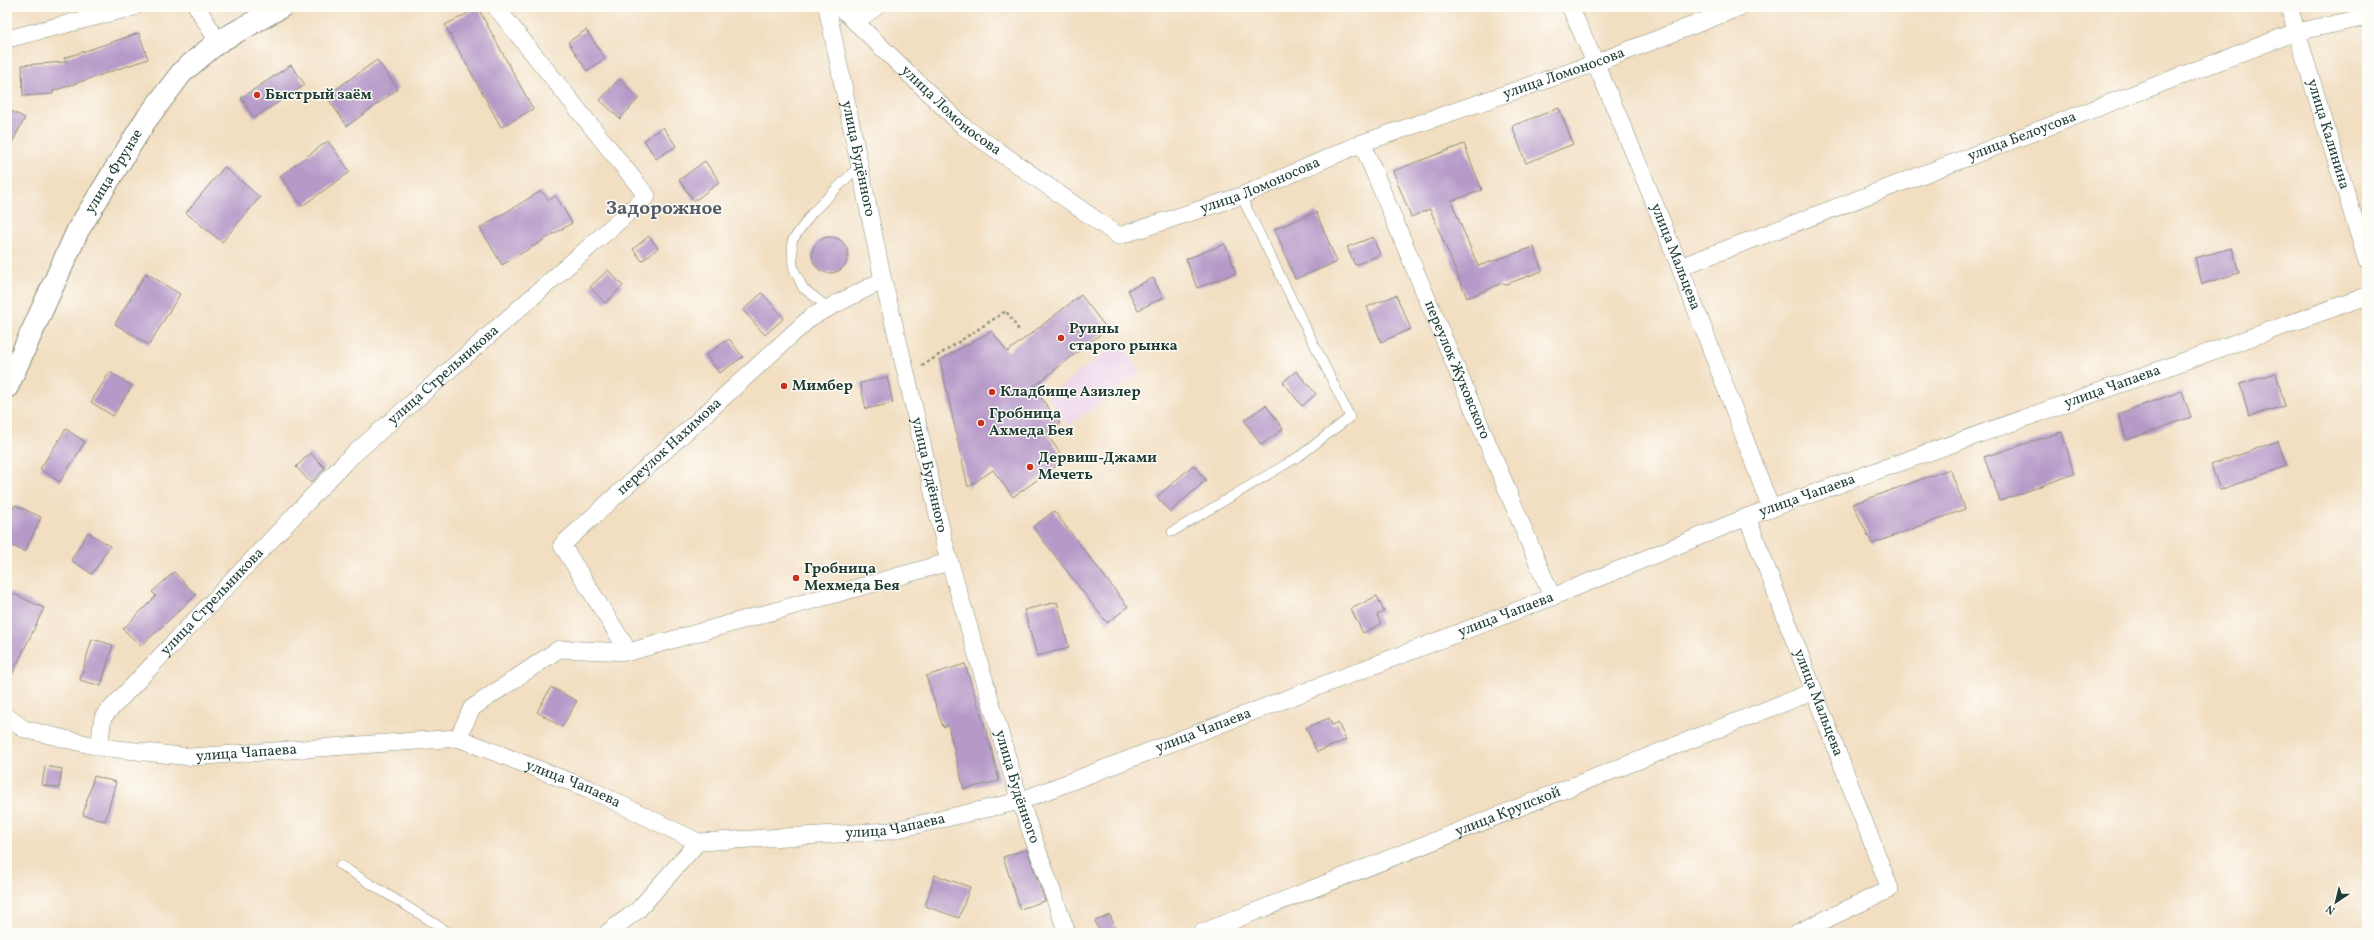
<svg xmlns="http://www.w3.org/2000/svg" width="2374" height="940" font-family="Vollkorn,serif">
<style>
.built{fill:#ecd1ea}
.building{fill:#b699c8}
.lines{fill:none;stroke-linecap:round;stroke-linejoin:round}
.lane-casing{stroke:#888e7a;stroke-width:10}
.street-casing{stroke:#888e7a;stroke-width:18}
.secondary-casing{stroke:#888e7a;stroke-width:24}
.path{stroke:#888e7a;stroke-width:2.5;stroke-dasharray:3 3;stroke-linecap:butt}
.lane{stroke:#fff;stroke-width:9}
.street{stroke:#fff;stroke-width:17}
.secondary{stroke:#fff;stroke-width:22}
.poi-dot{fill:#c8321e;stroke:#fdfcf7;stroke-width:1.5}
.labels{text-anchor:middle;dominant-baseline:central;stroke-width:3;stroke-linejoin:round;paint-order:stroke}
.street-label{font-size:15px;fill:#1f3d34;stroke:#fdfcf7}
.poi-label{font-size:15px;font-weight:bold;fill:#1f3d34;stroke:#fdfcf7;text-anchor:start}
.district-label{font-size:19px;font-weight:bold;fill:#545d68;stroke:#fdfcf7}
</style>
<rect width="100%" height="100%" fill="#fdfcf7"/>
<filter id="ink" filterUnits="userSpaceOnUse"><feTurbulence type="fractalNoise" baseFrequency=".025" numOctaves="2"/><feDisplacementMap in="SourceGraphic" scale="8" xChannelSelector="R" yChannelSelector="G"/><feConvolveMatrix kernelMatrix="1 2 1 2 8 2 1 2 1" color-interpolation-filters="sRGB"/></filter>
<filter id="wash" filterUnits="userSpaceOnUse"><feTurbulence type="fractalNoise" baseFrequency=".012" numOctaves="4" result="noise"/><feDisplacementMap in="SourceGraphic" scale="16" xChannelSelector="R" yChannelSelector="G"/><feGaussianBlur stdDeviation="0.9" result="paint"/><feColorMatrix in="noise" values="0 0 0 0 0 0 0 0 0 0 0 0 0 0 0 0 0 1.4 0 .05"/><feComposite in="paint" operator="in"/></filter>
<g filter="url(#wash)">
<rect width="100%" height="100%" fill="#f2dec1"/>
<polygon class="built" points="1118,342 1141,371 1069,426 1047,397"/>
<g id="blocks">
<g class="building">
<polygon points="478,8 533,109 501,127 445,25"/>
<polygon points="586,30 605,58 587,71 568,42"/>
<polygon points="139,33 148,59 53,91 53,94 23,96 22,65 66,62 64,58"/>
<polygon points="377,60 398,89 347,126 326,96"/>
<polygon points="291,65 305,85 254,118 241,98"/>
<polygon points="619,79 639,98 620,119 600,100"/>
<polygon points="1559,108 1573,144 1526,163 1512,126"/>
<polygon points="7,109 25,118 7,152"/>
<polygon points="663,127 676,146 656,159 644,140"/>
<polygon points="328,141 350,172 302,206 280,176"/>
<polygon points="1464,144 1482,190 1451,201 1478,266 1534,247 1542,271 1504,285 1503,283 1467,298 1430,209 1411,217 1393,171"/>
<polygon points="705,161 720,182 694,201 679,180"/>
<polygon points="224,167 260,197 222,242 186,213"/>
<polygon points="541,191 549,200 556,196 572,223 502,265 480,228"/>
<polygon points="1316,212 1337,262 1295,279 1275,229"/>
<polygon points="649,236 658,248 642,261 633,249"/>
<circle cx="830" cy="255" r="18"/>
<polygon points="1373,237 1380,255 1355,265 1347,247"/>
<polygon points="1225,244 1236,273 1197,288 1186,259"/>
<polygon points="2232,248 2239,273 2202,284 2195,258"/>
<polygon points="608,270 623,286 605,303 590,287"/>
<polygon points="146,273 180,294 149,345 115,324"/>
<polygon points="1153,278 1163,298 1138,310 1128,290"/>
<polygon points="762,293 784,318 765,335 743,310"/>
<polygon points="1081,295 1107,329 1033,387 1060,423 1046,433 1065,460 1013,497 993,470 968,487 940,360 992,331 1007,352"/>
<polygon points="1396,295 1411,329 1381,342 1367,307"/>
<polygon points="729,339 743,357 719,373 706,355"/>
<polygon points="1296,371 1316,394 1302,406 1283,382"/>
<polygon points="110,372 132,386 113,416 91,402"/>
<polygon points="2276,373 2285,406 2249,416 2240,384"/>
<polygon points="887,377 893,403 866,409 860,383"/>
<polygon points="2182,391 2191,417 2127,440 2118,414"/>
<polygon points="1266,405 1283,429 1261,445 1244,420"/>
<polygon points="66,429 85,442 60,482 40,469"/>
<polygon points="2062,432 2074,474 2000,501 1984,457"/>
<polygon points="2278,441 2287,466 2220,490 2211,465"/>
<polygon points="310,453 325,468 311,483 296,467"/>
<polygon points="1193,465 1206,480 1170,512 1157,497"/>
<polygon points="1950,469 1965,509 1872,544 1853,504"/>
<polygon points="15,505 41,517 25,552 7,543 7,521"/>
<polygon points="1054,511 1128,607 1107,623 1033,527"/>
<polygon points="88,532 110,546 92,574 71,560"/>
<polygon points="174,572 196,595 141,646 123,629 156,596 152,592"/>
<polygon points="7,591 44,608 7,685"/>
<polygon points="1377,596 1384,612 1377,615 1381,624 1363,633 1351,609"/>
<polygon points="1057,602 1069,648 1037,656 1024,610"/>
<polygon points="92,639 113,645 101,686 80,680"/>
<polygon points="965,664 990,743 999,781 964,789 948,725 943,727 926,676"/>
<polygon points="551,687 577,701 562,727 537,712"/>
<polygon points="1329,718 1332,725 1338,723 1346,740 1317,752 1306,728"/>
<polygon points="45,766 62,769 59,788 42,785"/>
<polygon points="94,776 116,782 105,821 83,815"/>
<polygon points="1027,849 1045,901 1020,909 1003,857"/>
<polygon points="935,875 970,887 959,918 925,906"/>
<polygon points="1110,915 1117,933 1100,933 1095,921"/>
</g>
</g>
</g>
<g filter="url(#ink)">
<use href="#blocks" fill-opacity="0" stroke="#888e7a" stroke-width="1"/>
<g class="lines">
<defs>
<g id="lane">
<polyline points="829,308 803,288 793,267 792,241 812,213 860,165"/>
<polyline points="1172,532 1301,455 1350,417 1241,196"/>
<polyline points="340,865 450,933"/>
</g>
<g id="street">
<polyline points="197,7 218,42"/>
<path id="s1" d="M827 7 883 280 907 377 945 546 1020 801 1067 933"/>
<path id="s2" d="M840 7 964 127 1119 236 1241 196 1362 143 1596 63 1740 7"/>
<path id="s3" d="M1570 7C1646 171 1708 340 1771 509"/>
<path id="s4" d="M2289 7 2367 261"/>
<polyline points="855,22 876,7"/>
<polyline points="7,39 134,7"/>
<path id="s5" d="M1362 143 1552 597"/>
<path id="s6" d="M1680 267 2296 32 2367 17"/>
<path id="s7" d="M1747 517 1890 889 1797 933"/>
<path id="s8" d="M629 652 562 545 811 317 883 280"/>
<path id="s9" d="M7 717 24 729 99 747 191 757 458 738 589 789 698 842 890 831 1020 801 1552 597 1747 517 2367 296"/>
<polyline points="458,738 472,708 559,649 629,652 949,562"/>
<path id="s10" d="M99 747 103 717 346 461 647 196 496 7"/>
<polyline points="607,933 638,910 698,842"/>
<path id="s11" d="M1201 933 1814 691"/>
</g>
<g id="secondary">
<path id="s12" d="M7 387 78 230 145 121 183 71 218 42 281 7"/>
</g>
</defs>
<use href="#lane" class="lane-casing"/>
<use href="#street" class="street-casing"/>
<use href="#secondary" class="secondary-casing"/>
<polyline class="path" points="922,366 1006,311 1020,332"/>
<use href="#lane" class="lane"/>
<use href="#street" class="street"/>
<use href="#secondary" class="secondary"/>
</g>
</g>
<g class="poi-dot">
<circle cx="257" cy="95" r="4"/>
<circle cx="1061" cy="338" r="4"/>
<circle cx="784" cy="386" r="4"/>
<circle cx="992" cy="392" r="4"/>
<circle cx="981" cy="423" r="4"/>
<circle cx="1030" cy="467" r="4"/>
<circle cx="796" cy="578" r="4"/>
</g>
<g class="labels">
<g class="street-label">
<text stroke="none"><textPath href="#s2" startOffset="836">улица Ломоносова</textPath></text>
<text stroke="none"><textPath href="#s2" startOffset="152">улица Ломоносова</textPath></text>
<text stroke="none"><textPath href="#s4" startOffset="133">улица Калинина</textPath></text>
<text stroke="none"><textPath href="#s6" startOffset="366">улица Белоусова</textPath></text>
<text stroke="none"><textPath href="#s1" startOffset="155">улица Будённого</textPath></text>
<text stroke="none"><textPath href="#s12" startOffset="241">улица Фрунзе</textPath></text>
<text stroke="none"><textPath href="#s2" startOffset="512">улица Ломоносова</textPath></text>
<text stroke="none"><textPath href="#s3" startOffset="271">улица Мальцева</textPath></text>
<text stroke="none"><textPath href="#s5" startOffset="246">переулок Жуковского</textPath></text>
<text stroke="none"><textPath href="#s10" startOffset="513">улица Стрельникова</textPath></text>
<text stroke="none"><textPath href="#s9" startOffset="2214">улица Чапаева</textPath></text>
<text stroke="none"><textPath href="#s8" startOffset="272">переулок Нахимова</textPath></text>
<text stroke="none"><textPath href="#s1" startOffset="479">улица Будённого</textPath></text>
<text stroke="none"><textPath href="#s9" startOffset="1890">улица Чапаева</textPath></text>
<text stroke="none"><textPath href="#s10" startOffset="189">улица Стрельникова</textPath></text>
<text stroke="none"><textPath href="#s9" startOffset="1566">улица Чапаева</textPath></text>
<text stroke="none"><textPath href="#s7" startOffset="199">улица Мальцева</textPath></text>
<text stroke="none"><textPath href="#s9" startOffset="1242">улица Чапаева</textPath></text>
<text stroke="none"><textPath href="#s9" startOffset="246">улица Чапаева</textPath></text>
<text stroke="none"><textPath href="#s9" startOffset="582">улица Чапаева</textPath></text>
<text stroke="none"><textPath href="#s1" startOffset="803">улица Будённого</textPath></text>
<text stroke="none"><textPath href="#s11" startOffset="330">улица Крупской</textPath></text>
<text stroke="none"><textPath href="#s9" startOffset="918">улица Чапаева</textPath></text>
</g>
<g class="poi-label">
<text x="265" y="95">Быстрый заём</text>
<text x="1069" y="329">Руины<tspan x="1069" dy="17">старого рынка</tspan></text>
<text x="792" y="386">Мимбер</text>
<text x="1000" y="392">Кладбище Азизлер</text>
<text x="989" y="414">Гробница<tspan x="989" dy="17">Ахмеда Бея</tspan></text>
<text x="1038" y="458">Дервиш-Джами<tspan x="1038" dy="17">Мечеть</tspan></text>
<text x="804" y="569">Гробница<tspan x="804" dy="17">Мехмеда Бея</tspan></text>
</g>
<g class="district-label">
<text x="664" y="209">Задорожное</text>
</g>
</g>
<rect width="2374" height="940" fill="none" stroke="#fdfcf7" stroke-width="24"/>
<g transform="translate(2336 902) rotate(215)" stroke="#fdfcf7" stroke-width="3" paint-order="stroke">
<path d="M0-3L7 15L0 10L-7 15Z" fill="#1f3d34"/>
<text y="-6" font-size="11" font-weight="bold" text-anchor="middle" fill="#1f3d34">N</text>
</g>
</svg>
